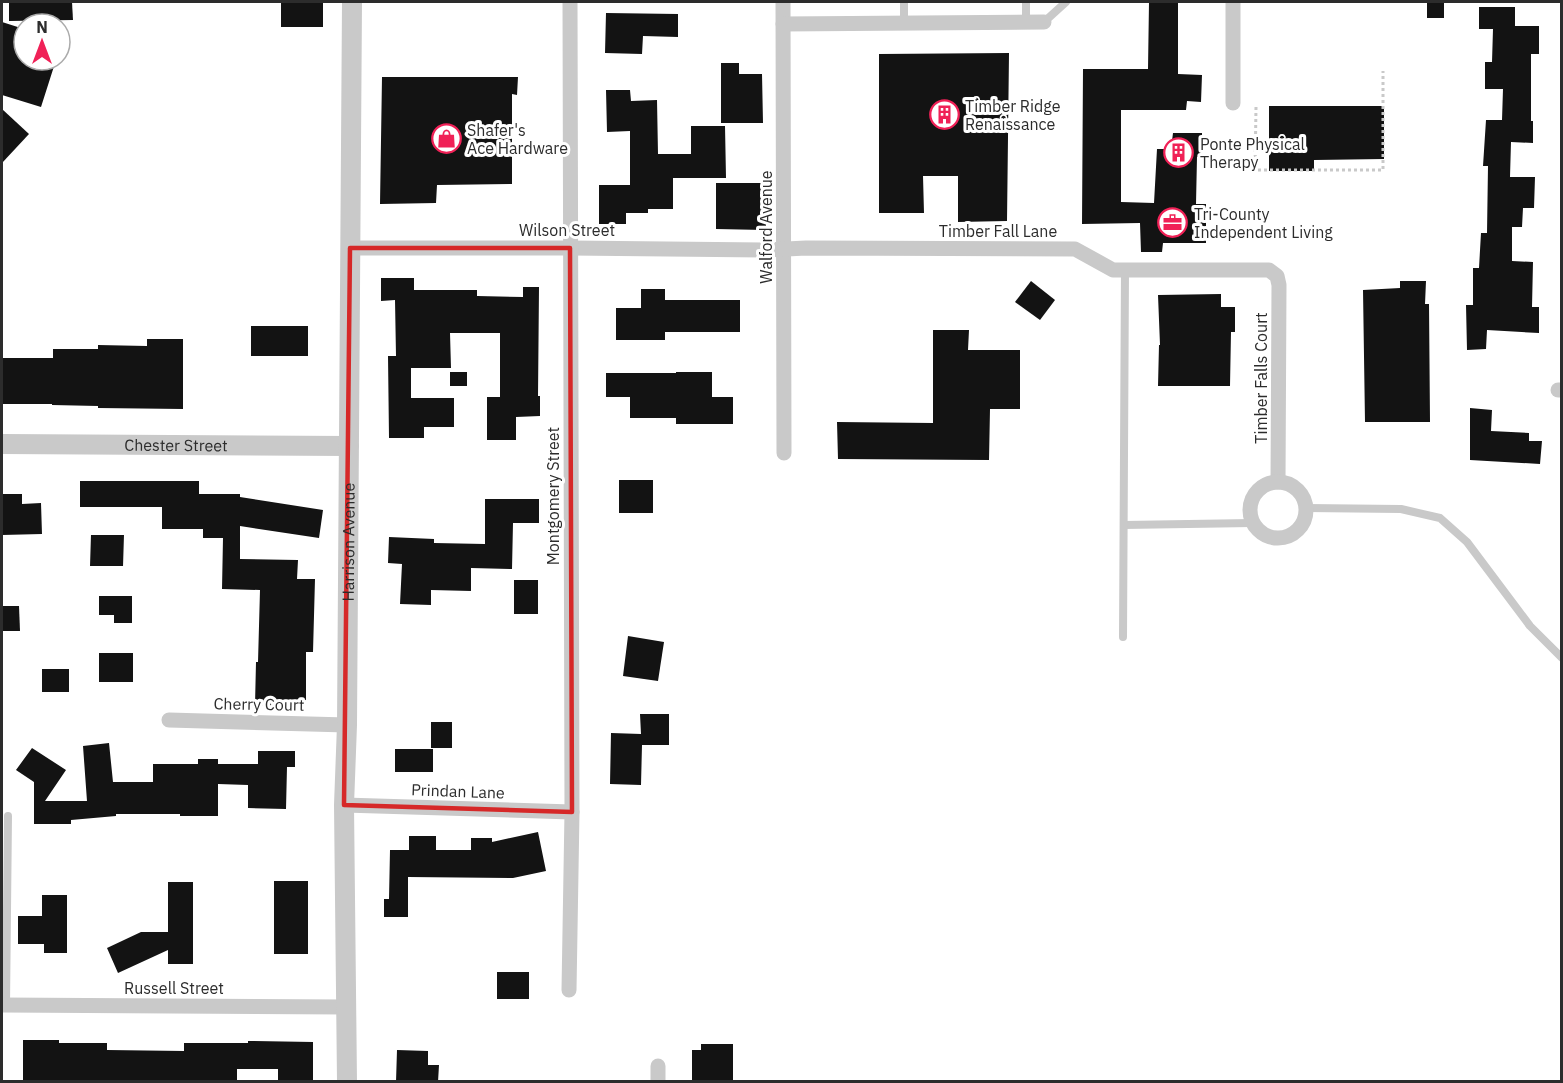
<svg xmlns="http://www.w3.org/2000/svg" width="1563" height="1083" font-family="'IBM Plex Sans',sans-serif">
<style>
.building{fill:#131313}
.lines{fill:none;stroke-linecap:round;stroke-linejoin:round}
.path{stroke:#c9c9c9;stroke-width:3;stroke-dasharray:3 3;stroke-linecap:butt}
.service{stroke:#c9c9c9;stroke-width:8}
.minor{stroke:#c9c9c9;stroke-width:15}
.tertiary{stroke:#c9c9c9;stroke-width:20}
.marked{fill:none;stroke:#d62828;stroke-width:4.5;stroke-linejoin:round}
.labels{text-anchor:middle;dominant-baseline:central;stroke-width:6;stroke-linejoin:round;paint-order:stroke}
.poi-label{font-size:16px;fill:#2c2c2c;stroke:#fff;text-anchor:start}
.street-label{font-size:16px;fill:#2c2c2c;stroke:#fff}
</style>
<rect width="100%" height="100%" fill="#fff"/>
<g class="building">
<polygon points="9,2 72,2 73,20 9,21"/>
<rect x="281" y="2" width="42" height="25"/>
<polygon points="1149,2 1178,2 1178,74 1202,75 1201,102 1187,101 1186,110 1121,110 1121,202 1154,203 1157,149 1171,149 1173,133 1202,133 1202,157 1197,157 1196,204 1206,204 1206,243 1163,243 1162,252 1141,252 1140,223 1082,224 1083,69 1148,69"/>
<rect x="1427" y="2" width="17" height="16"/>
<polygon points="1479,7 1515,7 1515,26 1539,26 1539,54 1531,54 1531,121 1533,121 1533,143 1511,142 1510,177 1535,177 1534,208 1523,208 1522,227 1512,227 1512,261 1533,262 1532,307 1539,307 1539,333 1487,330 1486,349 1467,350 1466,305 1473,305 1473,268 1479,268 1481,233 1487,233 1488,166 1483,166 1486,120 1502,120 1503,89 1485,89 1485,62 1492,62 1493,29 1479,29"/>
<polygon points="606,13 678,14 678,37 643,36 642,54 605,53"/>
<polygon points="2,22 24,29 24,60 56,60 41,107 2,95"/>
<polygon points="1009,53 1007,221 958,222 958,176 923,176 924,213 879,213 879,54"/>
<polygon points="721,63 739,63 739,74 762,74 763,123 721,123"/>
<polygon points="382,77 518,77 517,95 512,94 512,184 437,185 436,203 380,204"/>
<polygon points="606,90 630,90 631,101 657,100 658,154 691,154 691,126 725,126 726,178 673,178 673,209 648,209 648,213 626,213 626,224 599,224 599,185 630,185 630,131 607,132"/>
<polygon points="1269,106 1384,106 1384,159 1314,160 1314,171 1269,171"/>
<polygon points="2,109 29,134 2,163"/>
<polygon points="716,183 766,183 766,230 716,229"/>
<polygon points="381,278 414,278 414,290 477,290 477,296 523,297 523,287 539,287 538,396 540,396 540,416 516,417 516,440 487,440 487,397 500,397 500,333 450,333 451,368 411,368 411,398 454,398 454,427 424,427 424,438 389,438 388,356 396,356 395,300 381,301"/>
<polygon points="1031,281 1055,300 1040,320 1015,302"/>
<polygon points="1400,281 1426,281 1425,304 1429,304 1430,422 1365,422 1363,290 1400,288"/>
<polygon points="641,289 665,289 665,300 740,300 740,332 665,332 665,340 616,340 616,308 641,308"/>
<polygon points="1221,294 1221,307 1235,307 1235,332 1231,332 1230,386 1158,386 1159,345 1160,345 1158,295"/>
<rect x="251" y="326" width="57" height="30"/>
<polygon points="933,330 969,330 968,350 1020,350 1020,409 990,409 989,460 838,459 837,422 933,423"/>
<polygon points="147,339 183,339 183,409 98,408 98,406 52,405 52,404 2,404 2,358 53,358 53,349 98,349 98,345 147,346"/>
<rect x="450" y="372" width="17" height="14"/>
<polygon points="676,372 712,372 712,397 733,397 733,424 676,424 676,418 630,418 630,397 606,397 606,373 676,373"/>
<polygon points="1470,408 1492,410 1491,431 1529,433 1529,441 1542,441 1540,464 1470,460"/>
<rect x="619" y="480" width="34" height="33"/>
<polygon points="80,481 199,481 199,494 240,494 240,497 323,510 319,538 240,526 240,559 298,560 297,579 315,579 313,652 306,652 306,706 255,705 256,662 258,662 260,590 222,589 223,538 203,538 203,529 162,529 162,507 80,507"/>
<polygon points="2,494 22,494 22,504 41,503 42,534 2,535"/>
<polygon points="485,499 539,499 539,523 513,523 512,569 471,568 471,591 431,590 431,605 400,604 402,564 388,563 389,537 434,539 434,543 485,544"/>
<polygon points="91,535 124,535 123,566 90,566"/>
<rect x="514" y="580" width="24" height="34"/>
<polygon points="99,596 132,596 132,623 114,623 114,615 99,615"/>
<polygon points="2,606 19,606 20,631 2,631"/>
<polygon points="628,636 664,642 658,681 623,676"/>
<rect x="99" y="653" width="34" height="29"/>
<rect x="42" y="669" width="27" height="23"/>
<polygon points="640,714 669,714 669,745 642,745 641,785 610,784 611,733 641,734"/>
<rect x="431" y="722" width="21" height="26"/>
<polygon points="109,743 113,782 153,782 153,764 198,764 198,759 218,759 218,764 258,764 258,751 295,751 295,767 287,767 286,809 248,808 248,785 218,784 218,816 180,816 180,814 116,814 116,816 71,820 71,824 34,824 34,782 16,770 32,748 66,770 45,801 87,801 83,746"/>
<rect x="395" y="749" width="38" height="23"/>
<polygon points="538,832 546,871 513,878 408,877 408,917 384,917 384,899 389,899 390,850 409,850 409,836 436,836 436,850 471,850 471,838 492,838 492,842"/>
<rect x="274" y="881" width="34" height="73"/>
<polygon points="168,882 193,882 193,964 168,964 168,950 118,973 107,948 141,932 168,932"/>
<polygon points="42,895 67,895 67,953 44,953 44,944 18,944 18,916 42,916"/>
<rect x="497" y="972" width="32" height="27"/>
<polygon points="23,1040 59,1040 59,1043 107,1043 107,1050 184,1051 184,1043 248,1043 248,1041 313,1042 313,1082 278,1082 278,1069 237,1069 237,1082 23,1082"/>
<polygon points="701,1044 733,1044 733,1082 692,1082 692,1050 701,1050"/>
<polygon points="397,1050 428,1051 428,1065 439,1065 438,1082 396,1082"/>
</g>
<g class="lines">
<polyline class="path" points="1256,107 1255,170 1383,170 1383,71"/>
<g class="service">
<polyline points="904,2 904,23"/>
<polyline points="1026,2 1026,22"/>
<polyline points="1044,22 1066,2"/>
<polyline points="1306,508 1401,509 1440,518 1467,542 1530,626 1562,658"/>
<polyline points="1124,525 1252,523"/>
<polyline points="1123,637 1125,270"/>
<polyline points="6,1005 8,816"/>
</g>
<g class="minor">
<polyline points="783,2 784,453"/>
<polyline points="783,24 1044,22"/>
<polyline points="1233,103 1233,2"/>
<polyline points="350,248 570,248 767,250 806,248 1075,249 1113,270 1269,270 1277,276 1279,285 1278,482"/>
<polyline points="1558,390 1562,390"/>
<circle cx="1278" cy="510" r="28"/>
<polyline points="169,720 347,725"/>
<polyline points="344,805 572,812"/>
<polyline points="569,990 572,812 570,2"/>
<polyline points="2,1005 346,1007"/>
<polyline points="658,1066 658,1082"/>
</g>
<g class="tertiary">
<path id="s1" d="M2 444 349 446"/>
<path id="s2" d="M347 1082 344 805 347 725 352 2"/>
</g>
</g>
<path class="marked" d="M350 248H570L572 812 344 805Z"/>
<defs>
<symbol id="building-ring" viewBox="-11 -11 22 22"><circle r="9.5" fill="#fff" stroke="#f02157" stroke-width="1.5"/><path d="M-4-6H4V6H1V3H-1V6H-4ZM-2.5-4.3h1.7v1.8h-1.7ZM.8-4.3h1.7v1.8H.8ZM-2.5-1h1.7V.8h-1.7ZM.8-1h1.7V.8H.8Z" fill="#f02157"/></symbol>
<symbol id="shop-ring" viewBox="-11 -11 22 22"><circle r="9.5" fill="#fff" stroke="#f02157" stroke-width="1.5"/><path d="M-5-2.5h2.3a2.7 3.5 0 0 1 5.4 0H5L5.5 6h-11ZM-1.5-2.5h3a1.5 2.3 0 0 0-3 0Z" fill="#f02157"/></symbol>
<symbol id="office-ring" viewBox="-11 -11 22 22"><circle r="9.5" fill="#fff" stroke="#f02157" stroke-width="1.5"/><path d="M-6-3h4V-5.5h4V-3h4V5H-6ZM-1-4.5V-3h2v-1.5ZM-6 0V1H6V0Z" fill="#f02157"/></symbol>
</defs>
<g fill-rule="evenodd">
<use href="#building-ring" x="928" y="98" width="33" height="33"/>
<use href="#shop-ring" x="430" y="122" width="33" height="33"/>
<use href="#building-ring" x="1162" y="136" width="33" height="33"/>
<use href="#office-ring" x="1156" y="206" width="33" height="33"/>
</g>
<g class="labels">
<g class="poi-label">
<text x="965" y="106">Timber Ridge<tspan x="965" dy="18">Renaissance</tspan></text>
<text x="467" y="130">Shafer's<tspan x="467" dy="18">Ace Hardware</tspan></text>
<text x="1200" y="144">Ponte Physical<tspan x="1200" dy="18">Therapy</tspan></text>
<text x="1194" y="214">Tri-County<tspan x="1194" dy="18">Independent Living</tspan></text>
</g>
<g class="street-label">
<text transform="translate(766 227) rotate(-90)">Walford Avenue</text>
<text x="567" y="230">Wilson Street</text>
<text x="998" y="231">Timber Fall Lane</text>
<text transform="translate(1261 378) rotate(-90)">Timber Falls Court</text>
<text stroke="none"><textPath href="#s1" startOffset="174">Chester Street</textPath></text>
<text transform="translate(553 496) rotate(-90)">Montgomery Street</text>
<text stroke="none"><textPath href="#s2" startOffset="540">Harrison Avenue</textPath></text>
<text transform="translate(259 704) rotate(1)">Cherry Court</text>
<text transform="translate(458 791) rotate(2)">Prindan Lane</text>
<text x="174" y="988">Russell Street</text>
</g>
</g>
<rect width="1563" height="1083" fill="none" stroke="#2c2c2c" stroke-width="6"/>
<g transform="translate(42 42)"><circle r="28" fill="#ffffff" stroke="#ababab" stroke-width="1.5"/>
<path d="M0-4.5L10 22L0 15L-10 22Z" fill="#f02157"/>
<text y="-9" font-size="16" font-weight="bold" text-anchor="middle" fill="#2c2c2c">N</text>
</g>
</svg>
